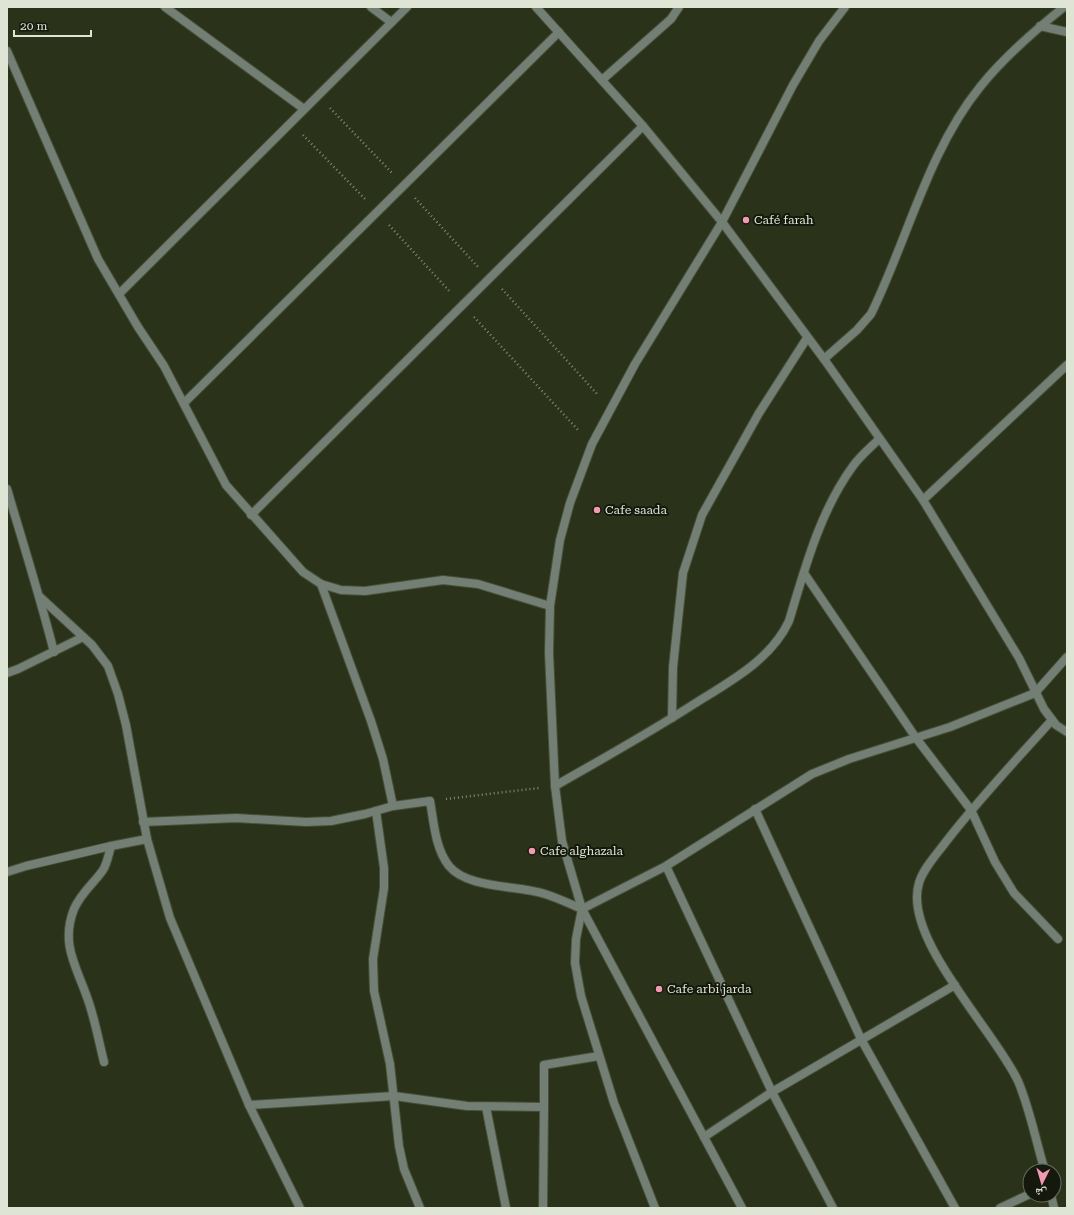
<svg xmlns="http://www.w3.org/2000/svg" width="1074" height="1215" font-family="'Roboto Serif','Noto Naskh Arabic',serif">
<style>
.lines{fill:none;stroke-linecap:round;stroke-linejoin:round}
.service-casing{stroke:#474f37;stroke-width:10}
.pedestrian-casing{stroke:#474f37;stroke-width:10}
.minor-casing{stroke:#474f37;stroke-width:10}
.path{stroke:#838b76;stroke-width:2.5;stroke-dasharray:1 3;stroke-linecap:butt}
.service{stroke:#737f75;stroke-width:8}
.pedestrian{stroke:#737f75;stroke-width:8}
.minor{stroke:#737f75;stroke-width:8}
.poi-dot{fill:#f19ab1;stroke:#15190d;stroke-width:1.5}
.labels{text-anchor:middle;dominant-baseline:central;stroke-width:4;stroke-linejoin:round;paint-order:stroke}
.poi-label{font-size:12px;fill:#dee5d4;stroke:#15190d;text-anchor:start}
</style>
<rect width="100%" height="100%" fill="#2a3319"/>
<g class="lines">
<defs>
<g id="service">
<polyline points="804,573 916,738 971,810 995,862 1014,893 1058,939"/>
<polyline points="1035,693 1067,657"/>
<polyline points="376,811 384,868 384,888 373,959 374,991 390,1064 399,1146 404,1169 420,1208"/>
<polyline points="7,872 26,866 111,846"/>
<path d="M104 1062C99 1042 95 1020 88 1000 77 967 60 945 74 909 81 893 94 883 103 870 107 864 109 853 111 846L147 839"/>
</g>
<g id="pedestrian">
<polyline points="249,1105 394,1096 467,1106 544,1107 544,1065 599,1056"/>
<polyline points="486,1107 506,1208"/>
<polyline points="543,1208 544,1107"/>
</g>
<g id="minor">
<polyline points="165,7 304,109"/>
<polyline points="371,7 391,22"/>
<polyline points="536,7 643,126 722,222 824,359 923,500 1019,658 1044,709 1056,725 1067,732"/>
<polyline points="1040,26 1067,32"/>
<polyline points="7,51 98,259 138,327 164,366 226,485 303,572 321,584 341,590 365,591 443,580 478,584 550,606"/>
<polyline points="602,80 671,19 679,7"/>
<polyline points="119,294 407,7"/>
<path d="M824 359 857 330 871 314C907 241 928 151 980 87 1004 57 1034 31 1064 7"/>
<polyline points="184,403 559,32"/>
<path d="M7 489C23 543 40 597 54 652"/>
<polyline points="923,500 1067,365"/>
<polyline points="251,515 643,126"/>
<polyline points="321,584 371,721 383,759 393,806"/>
<polyline points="40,597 92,645 108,666 118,694 126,725 147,839 170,918 249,1105 300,1208"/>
<polyline points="7,673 18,669 83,637"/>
<polyline points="672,718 673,667 683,573 702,515 759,413 807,338"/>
<path d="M555 786C602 759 649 733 694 704 729 682 771 660 789 621 805 568 820 511 853 466 860 456 870 448 879 439"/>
<polyline points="755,809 861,1039 955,1208"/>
<path d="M143 822 236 818 306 822 331 821 365 814 393 806 430 801C434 823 435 848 449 866 468 889 517 885 545 894 558 898 570 904 582 909L666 866 812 774 849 759 950 727 1035 693"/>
<polyline points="666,866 772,1092 833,1208"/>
<polyline points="582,909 576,939 575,963 581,996 614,1103 655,1208"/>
<polyline points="704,1137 772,1092 955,985"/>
<path d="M1045 1171C1036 1142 1030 1109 1018 1081 995 1031 902 938 919 883 923 869 936 855 945 843 978 800 1016 760 1052 720"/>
<polyline points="1051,1195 1054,1208"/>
<polyline points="742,1208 582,909 562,841 555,786 549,653 550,606 560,540 570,503 592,444 635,364 722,222 793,85 819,41 845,7"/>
<polyline points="1000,1208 1030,1194"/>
</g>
</defs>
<use href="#service" class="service-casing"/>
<use href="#pedestrian" class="pedestrian-casing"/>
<use href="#minor" class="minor-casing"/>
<g class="path">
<polyline points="330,108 393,174"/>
<polyline points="303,135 365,199"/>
<polyline points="415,198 478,267"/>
<polyline points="389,225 451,293"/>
<polyline points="502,289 598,395"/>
<polyline points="474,317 579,431"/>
<polyline points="446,799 539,788"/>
</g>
<use href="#service" class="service"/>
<use href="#pedestrian" class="pedestrian"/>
<use href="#minor" class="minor"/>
</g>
<g class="poi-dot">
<circle cx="746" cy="220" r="4"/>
<circle cx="597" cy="510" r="4"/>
<circle cx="532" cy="851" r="4"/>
<circle cx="659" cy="989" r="4"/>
</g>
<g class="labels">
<g class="poi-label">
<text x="754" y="220">Café farah</text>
<text x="605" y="510">Cafe saada</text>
<text x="540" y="851">Cafe alghazala</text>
<text x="667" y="989">Cafe arbi jarda</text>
</g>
</g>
<rect width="1074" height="1215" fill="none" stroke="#dee5d4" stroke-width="16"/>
<g transform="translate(1042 1183) rotate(185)"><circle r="19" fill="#15190d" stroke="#656b5d"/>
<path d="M0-3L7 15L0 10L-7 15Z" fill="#f19ab1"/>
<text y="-6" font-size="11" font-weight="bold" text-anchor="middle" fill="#dee5d4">ش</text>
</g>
<path d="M14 30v6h77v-6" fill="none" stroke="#dee5d4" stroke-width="2"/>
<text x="20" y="30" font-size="12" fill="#dee5d4" stroke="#15190d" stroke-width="3" paint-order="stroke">20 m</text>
</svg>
